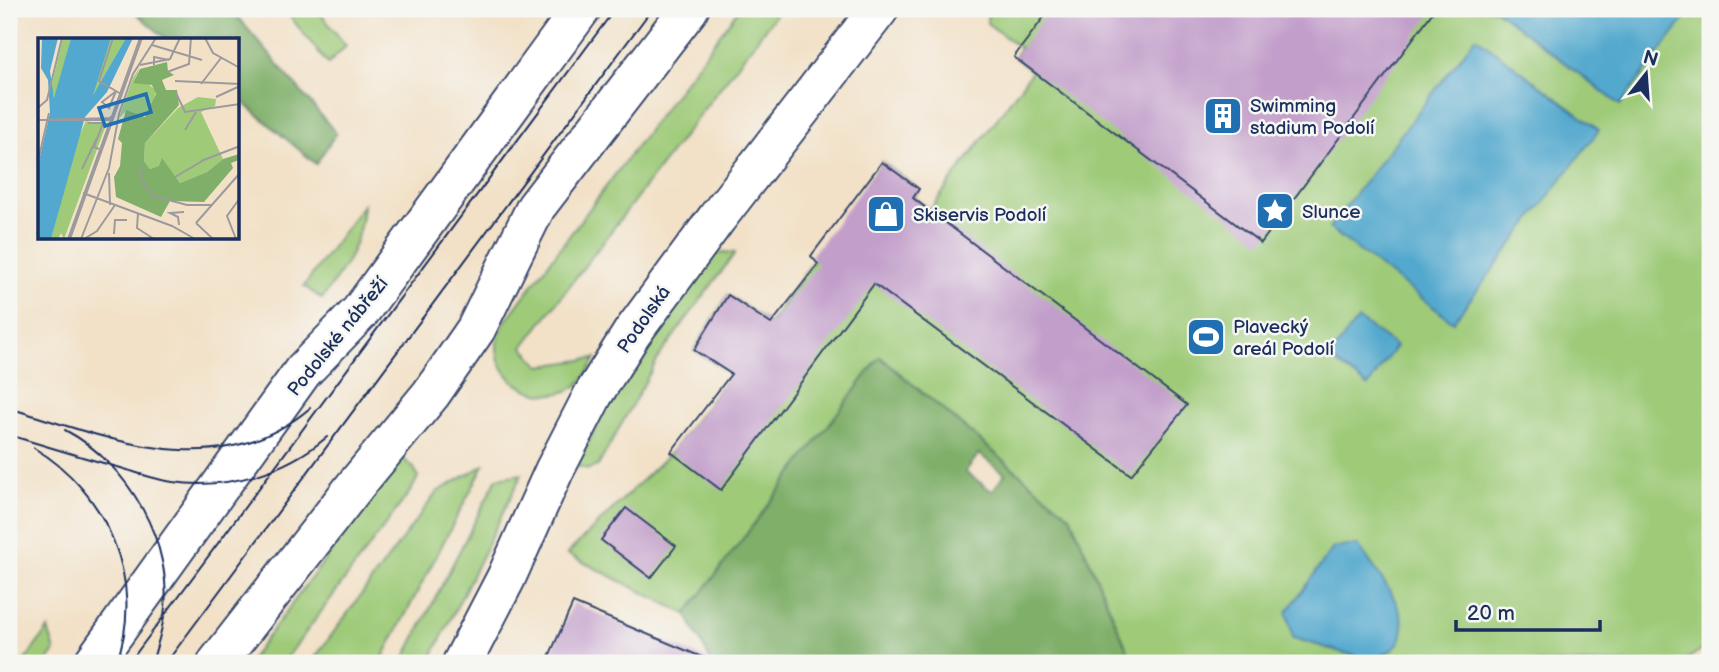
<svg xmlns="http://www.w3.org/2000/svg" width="1719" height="672" font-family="'Balsamiq Sans',sans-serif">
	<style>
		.green { fill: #9fcb79; stroke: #5d7d6c; stroke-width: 2 }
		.forest { fill: #7faf69; stroke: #4d6f64; stroke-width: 2; fill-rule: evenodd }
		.water { fill: #52a8ce; stroke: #366c96; stroke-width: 2 }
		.building { fill: #c29fca }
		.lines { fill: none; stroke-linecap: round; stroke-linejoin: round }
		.street-casing { stroke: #3b4a6e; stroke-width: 42 }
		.secondary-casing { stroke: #3b4a6e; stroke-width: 42 }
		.street { stroke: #fff; stroke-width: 38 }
		.secondary { stroke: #fff; stroke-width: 38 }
		.tram { stroke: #1b2f5e; stroke-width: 2 }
		.labels { text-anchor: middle; stroke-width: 5; stroke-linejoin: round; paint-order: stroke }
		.poi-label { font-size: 19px; fill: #1b2f5e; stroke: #f6f6f2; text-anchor: start }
		.street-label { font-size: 19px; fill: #1b2f5e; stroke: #f6f6f2 }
		.inset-river { fill: none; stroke: #52a8ce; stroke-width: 3.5 }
		.inset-road { fill: none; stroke: #9c9a9d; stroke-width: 2 }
		.view { fill: #1f6fb2; fill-opacity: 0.15; stroke: #1f6fb2; stroke-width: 3.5 }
		.inset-edge { fill: none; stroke: #1b2f5e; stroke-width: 3.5 }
	</style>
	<rect width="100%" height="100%" fill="#f6f6f2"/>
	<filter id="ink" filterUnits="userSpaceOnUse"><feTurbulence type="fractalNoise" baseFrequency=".0143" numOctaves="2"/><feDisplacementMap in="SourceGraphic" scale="14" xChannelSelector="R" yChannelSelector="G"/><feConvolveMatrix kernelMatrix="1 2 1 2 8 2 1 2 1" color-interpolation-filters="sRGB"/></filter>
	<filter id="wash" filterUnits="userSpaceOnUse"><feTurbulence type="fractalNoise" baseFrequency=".00686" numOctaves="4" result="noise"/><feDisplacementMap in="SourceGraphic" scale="28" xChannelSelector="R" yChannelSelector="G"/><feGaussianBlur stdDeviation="1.57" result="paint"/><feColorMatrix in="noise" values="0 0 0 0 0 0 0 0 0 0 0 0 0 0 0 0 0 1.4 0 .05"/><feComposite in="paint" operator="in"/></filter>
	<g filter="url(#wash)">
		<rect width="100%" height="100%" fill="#f2e1c7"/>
		<path class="green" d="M284,9h33l29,37 -18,18z
			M739,9h41l-257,338 17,19 56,-8c-4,7 -9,18 -15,24 -30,28 -86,5 -84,-38 0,-7 5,-14 7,-21z
			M988,9h722v635l-29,19h-548l-63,-147 -190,-159 -194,257 -119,-60 104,-102 60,-78 -37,-24 34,-55 42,28 112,-161 37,27 -5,9 16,12 102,-139 -18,-14 6,-9 -33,-25z
			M363,205c-3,42 -17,60 -41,94l-18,-13z
			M723,252l12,1 -75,102 -62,111 -10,3 -12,-3 43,-83 94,-128z
			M401,457l13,11 4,9 -6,12 -129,174h-35z
			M484,465l-104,198h-69l126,-171z
			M522,474l-93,189h-27l95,-185z
			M48,629l7,22 -9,12h-23z"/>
		<path class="forest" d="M131,9h100l105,124 -20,31 -78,-66v-58h-70z
			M880,357l190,159 63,147h-421l-26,-49zM979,454l26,20 -13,17 -27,-19z"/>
		<path class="water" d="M1495,9h197l-72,96z
			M1476,37l123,93 -146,192 -124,-94z
			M1358,319l38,27 -28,40 -39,-29z
			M1358,545c16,24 63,76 37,102 -6,6 -16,11 -24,11 -14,1 -61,-16 -78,-20l-6,-26 46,-64z"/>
		<g id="blocks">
			<path class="building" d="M1050,9h385l-174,234 -247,-186z
				M882,162l37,27 -6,9 274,207 -56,70 -257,-191 -153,206 -50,-38 60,-78 -37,-24 34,-55 43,29 47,-60 -7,-8z
				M626,508l50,38 -25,32 -50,-38z
				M573,603l143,60h-170z"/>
		</g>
	</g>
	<g filter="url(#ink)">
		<use href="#blocks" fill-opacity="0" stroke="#3b4a6e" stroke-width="2"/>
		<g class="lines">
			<g class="street-casing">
				<path id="street" d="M462,663l44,-85 48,-107 39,-76 39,-62 85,-115 162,-209"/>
			</g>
			<g class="secondary-casing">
				<path id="secondary" d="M93,663l210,-292 57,-59 221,-303
					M217,663l138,-177 76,-92 45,-65 60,-122 153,-198"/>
			</g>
			<use href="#street" class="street"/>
			<use href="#secondary" class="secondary"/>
			<path class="tram" d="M9,408c100,30 209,78 301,0
				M65,430c63,33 110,114 99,186 -2,16 -8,32 -12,47
				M9,435c37,11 75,23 112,33 17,5 35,12 52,14 55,8 112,-10 154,-45
				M34,448c72,42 113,135 82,215
				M129,663l486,-654
				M166,663l486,-654"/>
		</g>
	</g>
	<defs>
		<g id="building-square" transform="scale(2.0125)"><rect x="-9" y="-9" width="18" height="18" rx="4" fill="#1f6fb2" stroke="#f6f6f2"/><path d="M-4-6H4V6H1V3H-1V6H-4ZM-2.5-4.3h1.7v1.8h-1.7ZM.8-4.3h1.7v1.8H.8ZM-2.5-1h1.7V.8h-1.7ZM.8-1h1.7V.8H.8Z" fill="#fff"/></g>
		<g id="sight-square" transform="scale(2.0125)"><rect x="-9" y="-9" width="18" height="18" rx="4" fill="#1f6fb2" stroke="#f6f6f2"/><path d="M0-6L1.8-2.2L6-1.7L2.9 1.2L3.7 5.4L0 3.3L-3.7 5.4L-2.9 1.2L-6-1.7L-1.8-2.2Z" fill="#fff"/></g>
		<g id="shop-square" transform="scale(2.0125)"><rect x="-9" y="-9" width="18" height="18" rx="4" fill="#1f6fb2" stroke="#f6f6f2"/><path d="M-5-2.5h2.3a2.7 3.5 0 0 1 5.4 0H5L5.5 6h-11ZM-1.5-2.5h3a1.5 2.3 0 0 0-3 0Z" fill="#fff"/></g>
		<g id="stadium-square" transform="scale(2.0125)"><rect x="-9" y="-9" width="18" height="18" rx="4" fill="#1f6fb2" stroke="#f6f6f2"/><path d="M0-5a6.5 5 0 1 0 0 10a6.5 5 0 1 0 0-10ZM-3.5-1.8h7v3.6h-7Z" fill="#fff"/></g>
	</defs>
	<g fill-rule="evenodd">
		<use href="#building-square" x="1223" y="116"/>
		<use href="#sight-square" x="1275" y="211"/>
		<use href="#shop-square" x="886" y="214"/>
		<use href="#stadium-square" x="1206" y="337"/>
	</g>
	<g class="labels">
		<g class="poi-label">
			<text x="1250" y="112">Swimming<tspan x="1250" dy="22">stadium Podolí</tspan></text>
			<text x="1302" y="218">Slunce</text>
			<text x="913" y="221">Skiservis Podolí</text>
			<text x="1233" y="333">Plavecký<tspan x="1233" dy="22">areál Podolí</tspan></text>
		</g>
		<g class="street-label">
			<text transform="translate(643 319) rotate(-55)" y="7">Podolská</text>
			<text transform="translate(337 336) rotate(-51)" y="7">Podolské nábřeží</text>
		</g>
	</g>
	<g transform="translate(38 38)">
		<rect width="201" height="201" fill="#f2e1c7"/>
		<path d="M25,0h8l-16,60 -4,-10zM73,0h15l-33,57 3,-16zM102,29l-7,16 12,-1 11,8 -4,20 -12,8 -14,-7 -7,7 14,-40zM160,59l18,2 -1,7 -14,6 22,47 -16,13 -27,11 -18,-24 -2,7 -10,3 -6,-8 1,-18 33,-35zM48,83l20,4 -42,114 -3,-6 -3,6h-7l25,-96z" fill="#9fcb79"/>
		<path d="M129,24l1,9 6,4 -12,5 4,10h11l2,15 -34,38 -1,18 6,8 9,-3 3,-8 18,25 27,-11 16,-13 16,-5v6l-8,3 2,5 -29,34 -34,-1 -9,16 -45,-20 -2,-20 6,-11 2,-23 -4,-4 8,-29 19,7 11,-23 -4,-9 -19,-2 7,-14z" fill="#7faf69"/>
		<path d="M4,0h16l-8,33 4,27 17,-60h40l-18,57 33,-57h7l-26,54 -22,25 -34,122h-13v-74l12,-52 -2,-33 -7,-12z" fill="#52a8ce"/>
		<path class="inset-river" d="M0,196l56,-196"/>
		<path class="inset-road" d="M75,0l-14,43 22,13M167,0l8,15 27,15M114,7l50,15M102,27l30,-6 10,-21M116,27v-8l15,3M129,34l22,-8 2,-26M0,39v53M137,43l65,3M163,46l20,-26M77,54l-13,10 7,6 7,-17M138,55l9,19 55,-8M178,59l24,-11M1,69l8,-7 15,-62M0,82l75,-2M0,82h70l5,-5M50,85h15l-9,24 5,2M147,92l11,-18M1,119l10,-44M163,123l39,-15M103,130l-1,9 13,19 34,9h25M44,131l15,-31M71,135l1,32M137,139l29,-17M45,155l89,33 23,13M100,175l-1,15 17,11M158,185l44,-50M158,185l17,16M141,187l-1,-8 -8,-4 14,-1M76,196l1,-14h12M30,201l72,-201M32,201l72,-201M43,201l28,-71 10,-54 14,-40 23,-36M46,201l13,-8 18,-26M198,201l-9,-23 13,-18"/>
		<path class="view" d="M108,56l5,18 -46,14 -6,-18z"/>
		<rect width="201" height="201" class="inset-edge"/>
	</g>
	<rect width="1719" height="672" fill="none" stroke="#f6f6f2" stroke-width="35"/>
	<g transform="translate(1646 74) rotate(17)" stroke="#f6f6f2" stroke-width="5" paint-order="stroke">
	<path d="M0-5L12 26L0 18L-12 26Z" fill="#1b2f5e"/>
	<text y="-10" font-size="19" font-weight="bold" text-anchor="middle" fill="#1b2f5e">N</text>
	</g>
	<path d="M1456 620v10h144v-10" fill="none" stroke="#1b2f5e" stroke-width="3.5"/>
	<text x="1467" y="620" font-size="21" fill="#1b2f5e" stroke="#f6f6f2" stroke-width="5" paint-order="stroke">20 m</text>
</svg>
